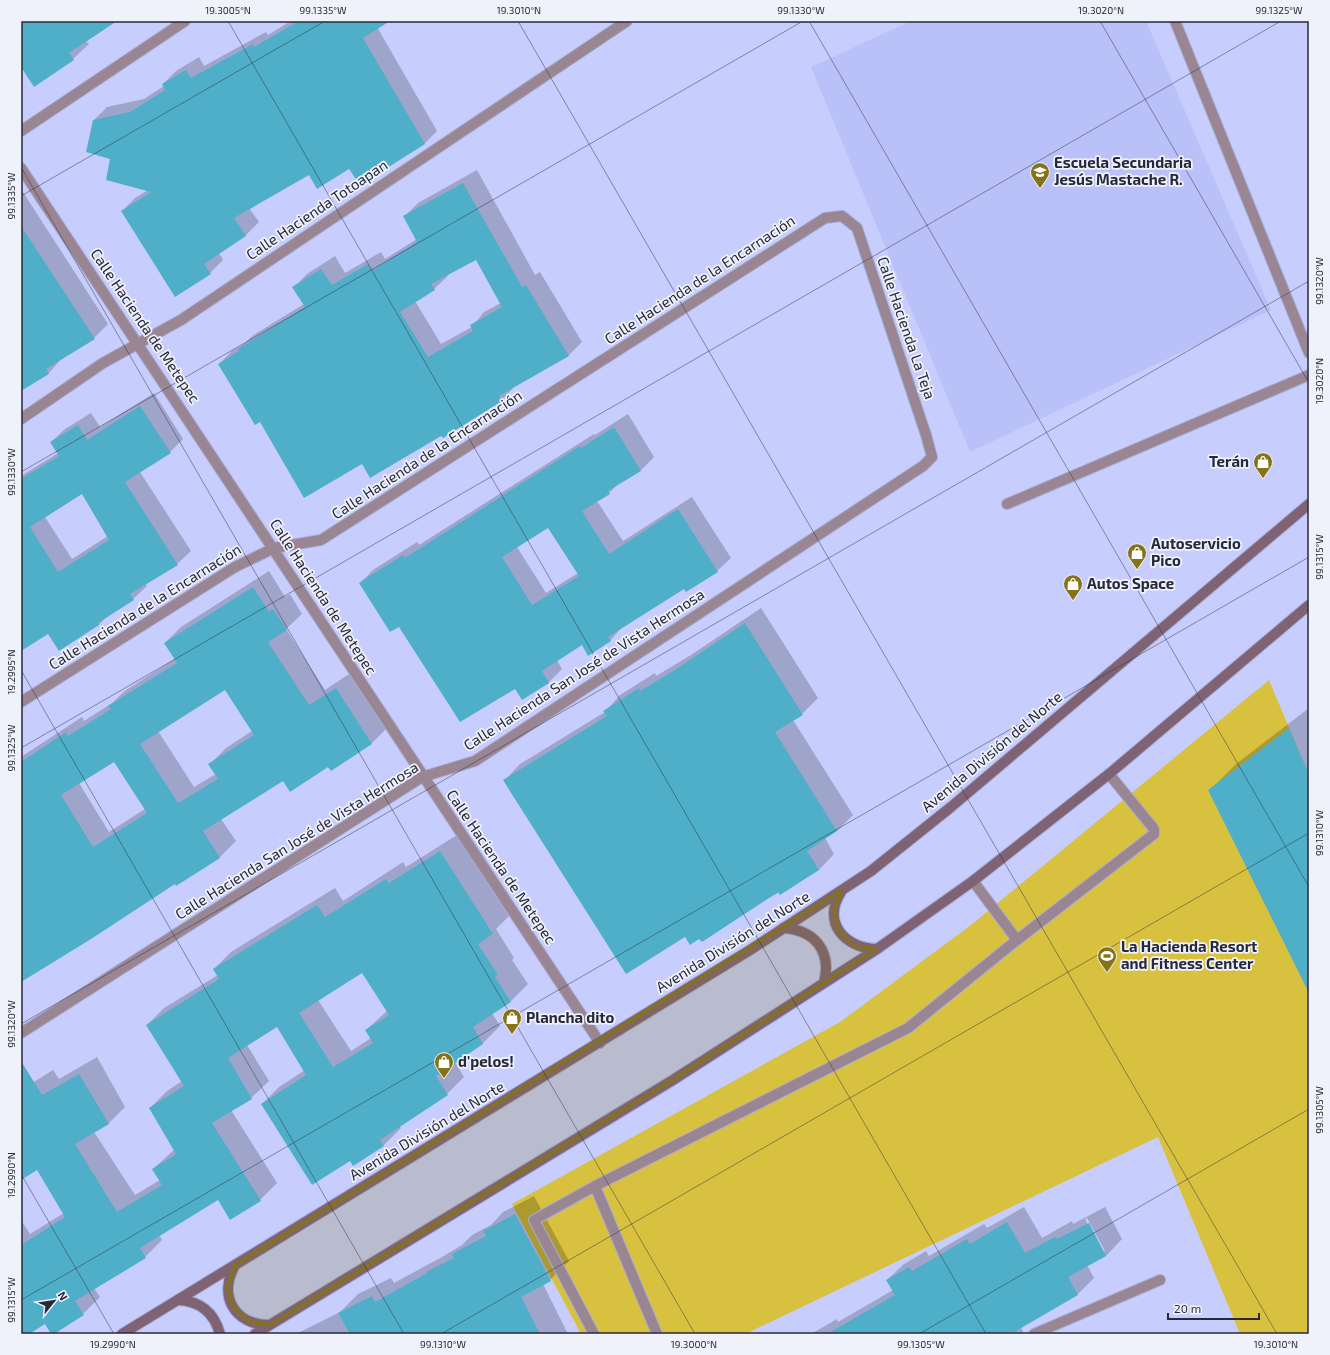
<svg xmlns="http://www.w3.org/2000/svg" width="1330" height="1355" font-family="'Exo 2',sans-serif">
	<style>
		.built { fill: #bac1f8 }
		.green { fill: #d8c13e }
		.shadow { fill: #0003; fill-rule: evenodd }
		.building { fill: #4fafc9; fill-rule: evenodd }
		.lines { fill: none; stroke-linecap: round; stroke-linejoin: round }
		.lane-casing { stroke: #a7acd6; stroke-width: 12 }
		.street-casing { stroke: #a7acd6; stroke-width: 12 }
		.secondary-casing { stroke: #a7acd6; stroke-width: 12 }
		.lane { stroke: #9a8693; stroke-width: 10 }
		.street { stroke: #9a8693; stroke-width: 10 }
		.secondary { stroke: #7f6375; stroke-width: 10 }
		.marked { fill: #847417; fill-opacity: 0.2; stroke: #847417; stroke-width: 3; stroke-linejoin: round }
		.ticks { fill: none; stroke: #27293b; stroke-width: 1; stroke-opacity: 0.45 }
		.labels { text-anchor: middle; stroke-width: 3.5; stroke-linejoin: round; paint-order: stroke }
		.poi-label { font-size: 15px; font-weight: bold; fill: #27293b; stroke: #eff1fb; text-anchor: start }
		.street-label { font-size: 15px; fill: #27293b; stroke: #eff1fb }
		.neatline { fill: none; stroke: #27293b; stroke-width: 1.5 }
		.ticks-label { font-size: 10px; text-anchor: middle; fill: #27293b }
	</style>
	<rect width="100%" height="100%" fill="#c7cdfd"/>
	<path class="built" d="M911,21h235l125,289 -301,142 -159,-385z"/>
	<path class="green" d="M1269,680l40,95v559h-69l-82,-197 -413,197h-164l-69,-130 328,-182 131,-97z"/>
	<path class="shadow" d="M21,21h91l-26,20 3,3 -16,15 -52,6z
		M291,21h97l-11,6 60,104 -13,13 -74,23 -41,6 -60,35 10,14 -13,13 -27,18 4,7 -13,13 -88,-62 13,-13 13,-8 -37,-31 -17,-39 13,-13 37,-8 20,-13 -1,-2 13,-13 23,-14 5,9 62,-34 2,3z
		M477,170l58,105 5,-3 42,70 -13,13 -54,31 -13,14 -59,37 -1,-3 -80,29 -102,-43 -41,-56 13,-13 13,-8 7,-7 52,-32 -10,-17 13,-13 28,-18 10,17 36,-21 4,7 32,-20 -12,-23 13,-13zM476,259l25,44 -17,9 -12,15 -31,17 -26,-43 19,-12 14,-13 -1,-1z
		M21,189l87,135 -14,14 -32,20 -13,15 -28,17z
		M154,393l29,46 -13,13 -30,20 51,79 -14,13 -32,20 2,2 -14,13 -24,15 -10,11 -50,8 -28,17v-174l37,-23 -7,-11 14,-13 26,-16 9,14zM82,493l26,43 -36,23 -27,-42z
		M628,414l26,43 -13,13 -22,13 -10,10 -12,8 26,40 69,-44 39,61 -14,13 -32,16 -62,39 -13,15 -28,3 -25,16 5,9 -13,13 -26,17 -8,-12 -116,-62 -39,-42 13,-13 44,-28 2,3 175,-111 1,1zM548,526l30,47 -32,20 -29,-46z
		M269,571l16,26 5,-3 12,20 -16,15 39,61 27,-18 35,56 -16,16 -43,22 -45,14 -62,39 15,22 -16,16 -43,27 -2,-2 -154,92v-217l61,-40 2,4 28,-18 14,-13 49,-31 -10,-16 16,-16zM225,689l27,42 -26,17 -16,16 6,10 -22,13 -36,-56zM115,761l30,48 -36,23 -30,-49z
		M761,608l57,90 -16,16 -9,6 60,95 -16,16 -12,7 9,16 -15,16 -119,67 -15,-1 -180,-156 15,-16 85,-52 15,-17 35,-22 1,3 35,-21z
		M1309,708v283l-99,-201 26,-26z
		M457,835l52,81 -13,13 18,29 -2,2 16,24 -17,17 -19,12 8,13 -17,17 -28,19 9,15 -17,17 -48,32 2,2 -17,17 -31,19 -2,-4 -89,-56 17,-17 26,-17 -28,-44 -30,19 22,36 -18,17 -20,12 46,73 -17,17 -42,-1 -59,36 3,5 -17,17 -51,31 6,9 -17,17 -38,9 -19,11h-5v-114l9,14 34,-21 -27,-44 -16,10v-89l32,-20 6,9 38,-22 28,50 -17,17 -14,8 41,63 25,-15 -7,-11 22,-20 -25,-41 17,-17 15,-10 -35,-56 17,-17 54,-33 -4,-6 17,-17 104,-64 8,13 60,-39 3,5zM363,971l25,39 -22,20 5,8 -20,13 -33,-51z
		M534,1196l35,65 -19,19 -7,4 25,50h-272l44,-22 18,-18 33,-16 3,5 48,-26 20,-12 10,-10 19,-10 12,-13z
		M1024,1207l18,31 30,-17 1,3 32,-17 17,32 -16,17 -19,9 7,13 -16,16 -57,33 3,7h-213l26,-15 1,3 55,-32 -6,-10 17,-16 22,-13 3,5 55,-32 3,4zM1087,1218l18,33h-3l-17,-32z"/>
	<path class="building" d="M21,21h96l-48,32 5,7 -40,27 -13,-20z
		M299,21h91l-27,17 62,106 -65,41 -11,-16 -32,20 -8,-14 -75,43 12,18 -42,28 7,10 -36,23 -54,-86 30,-19 -45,-12 4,-21 -24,-7 7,-32 37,-8 35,-22 -3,-6 24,-14 5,8 62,-34 1,3z
		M463,183l59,104 4,-2 43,71 -70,40 3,5 -59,37 -2,-2 -71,42 -8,-14 -58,34 -44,-76 -5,3 -37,-61 21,-13 -1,-2 67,-42 -13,-20 29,-18 11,16 36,-21 4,7 45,-29 -14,-26zM476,260l26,47 -32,18 3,6 -45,26 -28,-45 35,-22 -4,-6z
		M21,226l74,113 -49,30 3,5 -28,17z
		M140,406l31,47 -46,29 53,83 -48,29 4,6 -36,23 1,2 -40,26 -11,-17 -27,17v-172l38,-23 -9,-14 28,-17 9,15zM82,494l27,46 -51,32 -28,-45z
		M614,427l27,44 -33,20 2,3 -28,17 27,43 69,-45 40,63 -32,20 -2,-3 -76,48 3,4 -23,15 -6,-11 -40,26 7,12 -27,17 -7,-11 -55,33 -61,-95 -9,5 -31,-49 44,-28 2,3 175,-112 1,2zM548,528l31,48 -47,29 -30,-48z
		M253,587l16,25 4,-3 14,21 -19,12 41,63 27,-17 36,56 -41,27 -3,-4 -38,25 -7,-11 -80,50 17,27 -44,28 -1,-2 -84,55 -70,43v-220l45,-30 2,4 43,-27 -3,-3 69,-43 -13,-20zM225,690l29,45 -46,29 10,15 -40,24 -38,-59zM114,762l33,51 -54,34 -32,-52z
		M745,623l58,92 -28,17 62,99 -30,20 12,19 -39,25 -2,-3 -76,50 -3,-3 -9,6 -5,-8 -59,37 -123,-194 104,-64 -4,-5 36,-23 1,3 35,-21z
		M1289,728l20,47v218l-101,-203z
		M440,851l53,83 -15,10 20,31 -3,2 16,25 -38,25 10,17 -47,32 12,19 -68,45 4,6 -31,20 -3,-5 -38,24 -51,-81 45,-29 -29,-48 -49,31 24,41 -40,24 49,78 -31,19 -12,-20 -78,48 6,10 -71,43 9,14 -30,19h-3l-6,-10 -16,10h-8v-89l44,-28 -28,-47 -16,10v-119l21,34 37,-21 30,50 -34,20 42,68 45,-27 -10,-16 24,-15 -27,-46 35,-22 -38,-61 73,-46 -6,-10 104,-64 8,12 61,-38 3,4zM362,973l27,42 -24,15 8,13 -40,24 -34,-54z
		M515,1214l36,67 -30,16 19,37h-190l-12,-21 34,-17 3,6 52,-29 -1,-1 28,-14 -2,-4 34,-18 -3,-5z
		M1007,1222l18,31 30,-16 2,2 32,-16 17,33 -38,21 10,18 -67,39h-184l68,-39 -9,-15 23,-13 3,4 55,-32 3,5z"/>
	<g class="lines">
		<g class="lane-casing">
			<path id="lane" d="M973,881l44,59
				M595,1186l62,148
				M594,1334l-60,-114 61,-34 313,-158 109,-88 137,-106v-5l-45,-55"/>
		</g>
		<g class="street-casing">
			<path id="street" d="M1175,21l134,332
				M21,131l164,-110
				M21,168l579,875
				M21,419l82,-56 78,-43 446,-299
				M1007,504l302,-129
				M21,702l214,-135 39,-19 47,-8 504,-322 17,-2 15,12 69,207 6,22 -9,9 -448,295 -53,16 -401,256
				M1034,1334l126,-54"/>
		</g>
		<g class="secondary-casing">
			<path id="secondary" d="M841,892c-19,30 3,56 36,57
				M783,928c32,2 49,23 41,55
				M235,1265c-17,31 -1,60 35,60
				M178,1300c22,1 36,12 42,34
				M122,1334l628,-384 121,-79 80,-64 358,-303
				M255,1334l418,-254 204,-131 96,-68 136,-107 200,-169"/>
		</g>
		<use href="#lane" class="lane"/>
		<use href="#street" class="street"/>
		<use href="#secondary" class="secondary"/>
	</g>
	<path class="marked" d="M842,890l-8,20 5,21 16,15 22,3 -204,131 -402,245 -22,-3 -16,-15 -6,-21 8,-21z"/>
	<path class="ticks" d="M228,21l758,1313M518,21l759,1313M809,21l500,866M1100,21l209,362M21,167l674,1167M21,196l304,-175M21,472l782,-451M21,670l383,664M21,748l1260,-727M21,1024l1288,-743M21,1174l93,160M21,1300l1288,-743M441,1334l868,-501M919,1334l390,-225"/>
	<defs>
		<g id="school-pin" transform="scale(1)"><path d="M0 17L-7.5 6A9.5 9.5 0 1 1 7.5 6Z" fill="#847417" stroke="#eff1fb"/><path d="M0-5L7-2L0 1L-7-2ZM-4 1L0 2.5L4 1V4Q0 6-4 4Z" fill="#fff"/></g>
		<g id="shop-pin" transform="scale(1)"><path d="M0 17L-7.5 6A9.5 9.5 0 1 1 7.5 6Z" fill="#847417" stroke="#eff1fb"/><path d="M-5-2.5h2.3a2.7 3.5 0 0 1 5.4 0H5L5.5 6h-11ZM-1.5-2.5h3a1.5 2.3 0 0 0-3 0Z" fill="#fff"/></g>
		<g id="stadium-pin" transform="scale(1)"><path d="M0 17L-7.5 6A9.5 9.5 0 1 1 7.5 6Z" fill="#847417" stroke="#eff1fb"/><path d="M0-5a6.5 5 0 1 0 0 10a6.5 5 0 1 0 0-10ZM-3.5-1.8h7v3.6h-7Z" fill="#fff"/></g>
	</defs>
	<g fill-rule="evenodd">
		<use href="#school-pin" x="1040" y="172"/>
		<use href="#shop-pin" x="1263" y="462"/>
		<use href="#shop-pin" x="1137" y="553"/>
		<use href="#shop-pin" x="1073" y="584"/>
		<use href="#stadium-pin" x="1107" y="956"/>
		<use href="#shop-pin" x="512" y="1018"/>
		<use href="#shop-pin" x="444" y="1062"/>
	</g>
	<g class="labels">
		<g class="poi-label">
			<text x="1054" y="168">Escuela Secundaria<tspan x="1054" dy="17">Jesús Mastache R.</tspan></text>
			<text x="1249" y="467" text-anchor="end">Terán</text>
			<text x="1151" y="549">Autoservicio<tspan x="1151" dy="17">Pico</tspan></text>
			<text x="1087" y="589">Autos Space</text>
			<text x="1121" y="952">La Hacienda Resort<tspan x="1121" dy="17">and Fitness Center</tspan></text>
			<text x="526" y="1023">Plancha dito</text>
			<text x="458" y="1067">d'pelos!</text>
		</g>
		<g class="street-label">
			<text transform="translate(317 210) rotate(-34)" y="5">Calle Hacienda Totoapan</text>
			<text transform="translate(700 280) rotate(-33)" y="5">Calle Hacienda de la Encarnación</text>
			<text transform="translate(145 326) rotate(56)" y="5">Calle Hacienda de Metepec</text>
			<text transform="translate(906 328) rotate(71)" y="5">Calle Hacienda La Teja</text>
			<text transform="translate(427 455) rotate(-33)" y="5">Calle Hacienda de la Encarnación</text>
			<text transform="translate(323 597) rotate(57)" y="5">Calle Hacienda de Metepec</text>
			<text transform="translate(145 607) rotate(-32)" y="5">Calle Hacienda de la Encarnación</text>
			<text transform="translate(584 670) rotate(-33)" y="5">Calle Hacienda San José de Vista Hermosa</text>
			<text transform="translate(992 752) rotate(-40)" y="5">Avenida División del Norte</text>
			<text transform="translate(297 841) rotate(-32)" y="5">Calle Hacienda San José de Vista Hermosa</text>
			<text transform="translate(501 867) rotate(56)" y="5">Calle Hacienda de Metepec</text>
			<text transform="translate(733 942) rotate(-32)" y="5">Avenida División del Norte</text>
			<text transform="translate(427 1131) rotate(-31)" y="5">Avenida División del Norte</text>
		</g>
	</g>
	<rect width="1330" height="1355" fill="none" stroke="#eff1fb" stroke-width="44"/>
	<g transform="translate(54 1301) rotate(60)" stroke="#eff1fb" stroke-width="3" paint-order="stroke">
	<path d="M0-3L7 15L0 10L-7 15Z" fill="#27293b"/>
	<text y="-6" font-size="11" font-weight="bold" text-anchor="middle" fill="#27293b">N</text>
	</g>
	<path d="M1168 1313v6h91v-6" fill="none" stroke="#27293b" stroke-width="2"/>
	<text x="1174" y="1313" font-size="12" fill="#27293b" stroke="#eff1fb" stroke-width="3" paint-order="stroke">20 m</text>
	<rect x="22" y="22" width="1286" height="1311" class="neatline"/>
	<g class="ticks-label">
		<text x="228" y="14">19.3005°N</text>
		<text x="323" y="14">99.1335°W</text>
		<text x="519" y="14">19.3010°N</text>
		<text x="801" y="14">99.1330°W</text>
		<text x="1101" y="14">19.3020°N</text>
		<text x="1279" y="14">99.1325°W</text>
		<text transform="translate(11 196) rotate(-90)" y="4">99.1335°W</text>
		<text transform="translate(1319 281) rotate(-90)" y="4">99.1320°W</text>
		<text transform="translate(1319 381) rotate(-90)" y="4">19.3020°N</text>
		<text transform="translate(11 472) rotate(-90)" y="4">99.1330°W</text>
		<text transform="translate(1319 557) rotate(-90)" y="4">99.1315°W</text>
		<text transform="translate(11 672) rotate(-90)" y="4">19.2995°N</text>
		<text transform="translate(11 748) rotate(-90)" y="4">99.1325°W</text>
		<text transform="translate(1319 833) rotate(-90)" y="4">99.1310°W</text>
		<text transform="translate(11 1024) rotate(-90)" y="4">99.1320°W</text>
		<text transform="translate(1319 1110) rotate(-90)" y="4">99.1305°W</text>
		<text transform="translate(11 1175) rotate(-90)" y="4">19.2990°N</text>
		<text transform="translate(11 1300) rotate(-90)" y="4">99.1315°W</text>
		<text x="113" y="1348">19.2990°N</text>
		<text x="443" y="1348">99.1310°W</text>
		<text x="694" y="1348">19.3000°N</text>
		<text x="921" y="1348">99.1305°W</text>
		<text x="1276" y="1348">19.3010°N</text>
	</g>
</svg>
